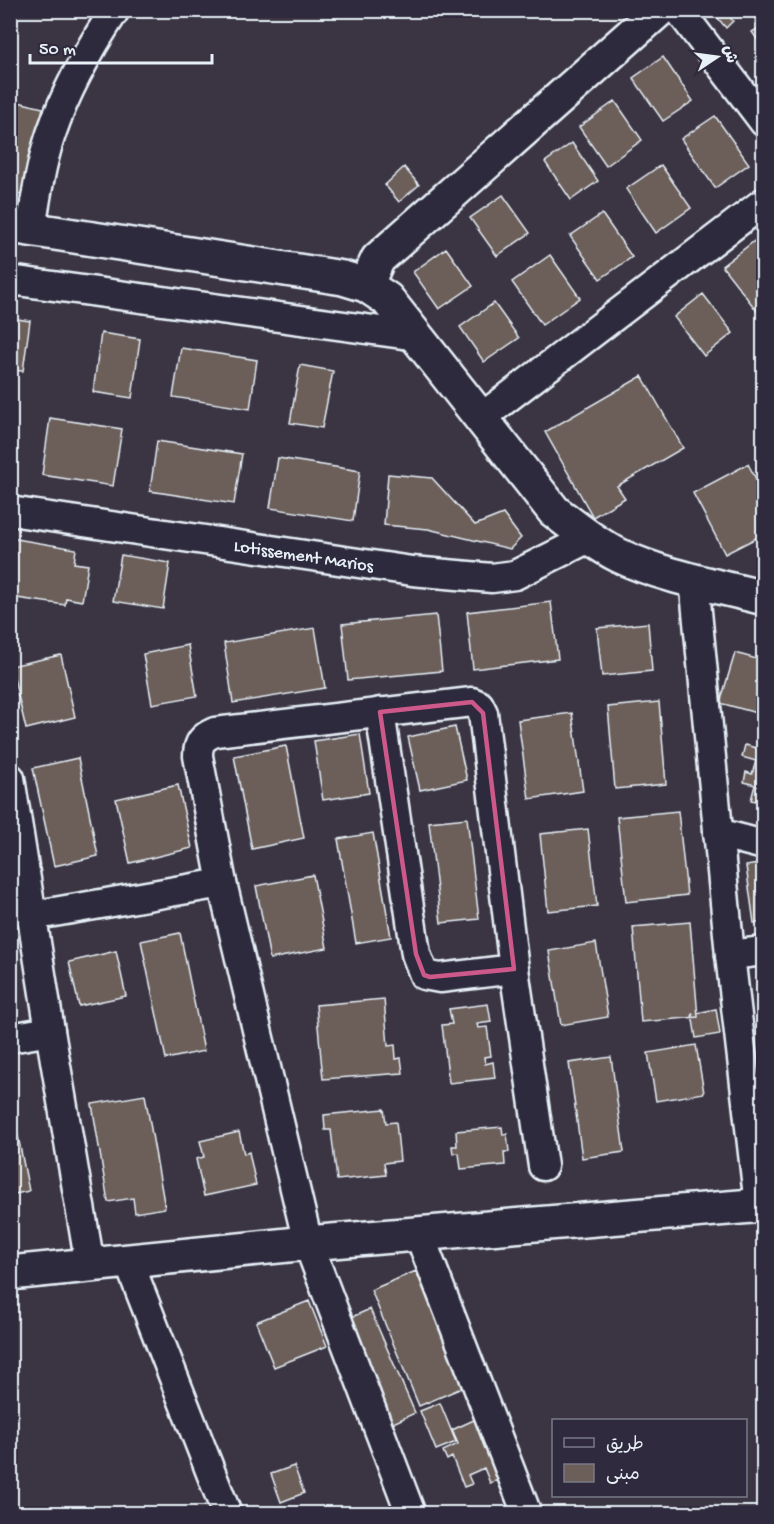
<svg xmlns="http://www.w3.org/2000/svg" width="774" height="1524" font-family="'Gochi Hand','Playpen Sans Arabic',sans-serif">
	<style>
		.building { fill: #6c5f5a; stroke: #e8f1f8; stroke-width: 1.5 }
		.lines { fill: none; stroke-linecap: round; stroke-linejoin: round }
		.minor-casing { stroke: #e8f1f8; stroke-width: 33 }
		.tertiary-casing { stroke: #e8f1f8; stroke-width: 38 }
		.primary-casing { stroke: #e8f1f8; stroke-width: 38 }
		.minor { stroke: #2f2a3d; stroke-width: 28 }
		.tertiary { stroke: #2f2a3d; stroke-width: 33 }
		.primary { stroke: #2f2a3d; stroke-width: 33 }
		.marked { fill: none; stroke: #cd598a; stroke-width: 4.5; stroke-linejoin: round }
		.labels { text-anchor: middle; stroke-width: 5; stroke-linejoin: round; paint-order: stroke }
		.street-label { font-size: 18px; fill: #e8f1f8; stroke: #2f2a3d }
	</style>
	<rect width="100%" height="100%" fill="#3b3543"/>
	<filter id="ink" filterUnits="userSpaceOnUse"><feTurbulence type="fractalNoise" baseFrequency=".0167" numOctaves="2"/><feDisplacementMap in="SourceGraphic" scale="12" xChannelSelector="R" yChannelSelector="G"/><feConvolveMatrix kernelMatrix="1 2 1 2 8 2 1 2 1" color-interpolation-filters="sRGB"/></filter>
	<g filter="url(#ink)">
		<path class="building" d="M711,10h13l9,11 -7,7z
			M764,25v24l-12,-17z
			M663,57l30,44 -30,20 -30,-43z
			M10,100l33,8 -21,87 -12,-3z
			M615,101l27,39 -36,26 -27,-39z
			M715,116l34,48 -34,24 -34,-49z
			M572,143l26,38 -27,19 -26,-38z
			M661,165l30,43 -35,25 -30,-44z
			M404,167l15,18 -20,17 -14,-17z
			M503,195l27,38 -33,23 -27,-38z
			M602,214l30,43 -32,22 -30,-43z
			M762,235l2,2v83l-42,-54z
			M446,248l27,38 -34,23 -26,-37z
			M550,255l30,43 -38,27 -30,-43z
			M703,294l30,39 -29,23 -30,-39z
			M494,303l25,35 -35,24 -24,-35z
			M10,318l20,3 -7,50 -13,-1z
			M101,333l39,6 -8,59 -39,-6z
			M181,348l76,12 -7,49 -77,-12z
			M300,365l33,6 -11,57 -32,-5z
			M642,376l41,72 -66,38 8,12 -32,19 -48,-85z
			M50,418l72,11 -9,57 -71,-11z
			M157,441l85,13 -8,50 -84,-13z
			M278,458l82,13 -7,50 -83,-13z
			M748,464l16,30v40l-39,20 -32,-61z
			M388,474l44,4 43,47 28,-11 18,24 -11,11 -82,-20 -44,-4z
			M10,538l66,11 -2,14 14,2 -6,36 -16,-3 -1,7 -55,-8z
			M121,555l49,8 -7,46 -50,-8z
			M551,602l7,57 -85,10 -6,-57z
			M436,615l6,56 -94,9 -6,-56z
			M648,623l4,48 -50,5 -5,-48z
			M315,628l10,60 -92,15 -9,-60z
			M188,645l9,51 -45,8 -9,-50z
			M735,653l29,8v54l-44,-12z
			M61,655l14,62 -49,12 -15,-63z
			M659,702l7,82 -51,5 -7,-82z
			M572,713l11,78 -54,8 -11,-79z
			M455,727l12,53 -47,10 -12,-53z
			M360,734l9,59 -46,7 -9,-59z
			M745,745l19,5v53l-13,-3 4,-15 -11,-3 2,-10 6,2 4,-13 -14,-4z
			M286,746l18,92 -52,11 -18,-93z
			M78,758l20,98 -44,10 -21,-98z
			M178,785l14,63 -62,15 -14,-64z
			M678,811l9,84 -61,7 -9,-85z
			M467,818l12,101 -38,4 -12,-101z
			M588,829l9,77 -49,5 -8,-77z
			M373,833l18,104 -35,6 -18,-104z
			M764,863v59l-10,1 -8,-57z
			M313,875l14,73 -57,11 -14,-73z
			M690,922l8,95 -57,5 -8,-95z
			M180,933l24,118 -38,8 -25,-118z
			M596,943l12,74 -47,8 -12,-74z
			M116,951l10,45 -47,10 -10,-44z
			M384,999l4,47 7,-1 1,14 5,-1 2,15 -80,6 -7,-74z
			M488,1004l3,18 -14,2 1,4 9,-1 4,29 -7,1 1,7 8,-2 2,16 -46,5 -7,-58 10,-1 -3,-15z
			M716,1009l4,25 -24,4 -4,-24z
			M696,1045l8,48 -48,8 -8,-48z
			M611,1057l13,95 -42,6 -13,-95z
			M145,1095l20,113 -30,5 -2,-15 -25,4 -16,-98z
			M10,1096l19,95 -19,4z
			M384,1109l2,14 10,-1 4,39 -16,2 2,12 -49,5 -6,-50h-6l-1,-15z
			M502,1127l1,8 4,-1 2,18h-5l1,13 -44,4 -2,-16 -6,1 -1,-8h5l-1,-15z
			M239,1132l5,22 5,-2 7,33 -52,11 -8,-37 8,-2 -4,-16z
			M416,1271l48,116 -45,19 -48,-116z
			M309,1301l18,45 -53,21 -18,-45z
			M370,1309l45,104 -26,12 -44,-105z
			M440,1403l16,39 -20,8 -16,-39z
			M476,1419l25,60 -11,4 -6,-15 -16,7 4,9 -8,3 -12,-30 -5,3 -4,-9 15,-7 -6,-14z
			M294,1466l10,27 -23,9 -10,-28z"/>
		<g class="lines">
			<g class="minor-casing">
				<g id="minor">
					<path d="M679,10l85,112"/>
					<path d="M31,229c5,-32 10,-65 20,-95 15,-44 38,-85 64,-124"/>
					<path d="M10,280l407,56"/>
					<path d="M481,418l283,-216"/>
					<path id="s1" d="M10,511l402,60 80,7 23,-3 74,-37"/>
					<path d="M694,580l36,375 29,250"/>
					<path d="M380,712l36,242 8,21 16,3 74,-9"/>
					<path d="M10,778l40,253 40,234"/>
					<path d="M718,833l46,12"/>
					<path d="M31,916l191,-33"/>
					<path d="M730,955l34,-4"/>
					<path d="M10,1038l40,-7"/>
					<path d="M419,1234l108,280"/>
					<path d="M128,1260l99,254"/>
					<path d="M411,1514l-103,-271 -86,-360 -24,-127c0,-14 5,-19 17,-24l257,-30 7,3 4,8 31,256 29,197"/>
				</g>
			</g>
			<g class="tertiary-casing">
				<path id="tertiary" d="M366,285l12,-26 281,-249
					M10,1273l298,-30 456,-38"/>
			</g>
			<g class="primary-casing">
				<path id="primary" d="M10,226l333,52 23,7 21,14 167,212c21,16 42,33 66,45 42,20 98,30 144,42"/>
			</g>
			<use href="#minor" class="minor"/>
			<use href="#tertiary" class="tertiary"/>
			<use href="#primary" class="primary"/>
		</g>
	</g>
	<path class="marked" d="M472,702l11,11 31,256 -84,8 -6,-2 -8,-21 -36,-242z"/>
	<g class="labels">
		<g class="street-label">
			<text dy="6" stroke="none"><textPath href="#s1" startOffset="297">Lotissement Marios</textPath></text>
		</g>
	</g>
	<rect width="774" height="1524" fill="none" stroke="#2f2a3d" stroke-width="36"/>
	<rect x="18" y="18" width="738" height="1488" fill="none" stroke="#e8f1f8" stroke-width="2" filter="url(#ink)"/>
	<rect x="552" y="1419" width="195" height="78" fill="#2f2a3d" stroke="#797a88" stroke-width="1.5"/>
	<rect x="564" y="1438" width="30" height="9" fill="#2f2a3d" stroke="#797a88" stroke-width="1.5"/>
	<text x="606" y="1449" font-size="18" fill="#e8f1f8">طريق</text>
	<rect x="564" y="1464" width="30" height="18" fill="#6c5f5a" stroke="#797a88" stroke-width="1.5"/>
	<text x="606" y="1479" font-size="18" fill="#e8f1f8">مبنى</text>
	<g transform="translate(717 57) rotate(77)" stroke="#2f2a3d" stroke-width="4.5" paint-order="stroke">
	<path d="M0-4.5L10 22L0 15L-10 22Z" fill="#e8f1f8"/>
	<text y="-9" font-size="16" font-weight="bold" text-anchor="middle" fill="#e8f1f8">ش</text>
	</g>
	<path d="M30 54v9h182v-9" fill="none" stroke="#e8f1f8" stroke-width="3"/>
	<text x="39" y="54" font-size="18" fill="#e8f1f8" stroke="#2f2a3d" stroke-width="4.5" paint-order="stroke">50 m</text>
</svg>
